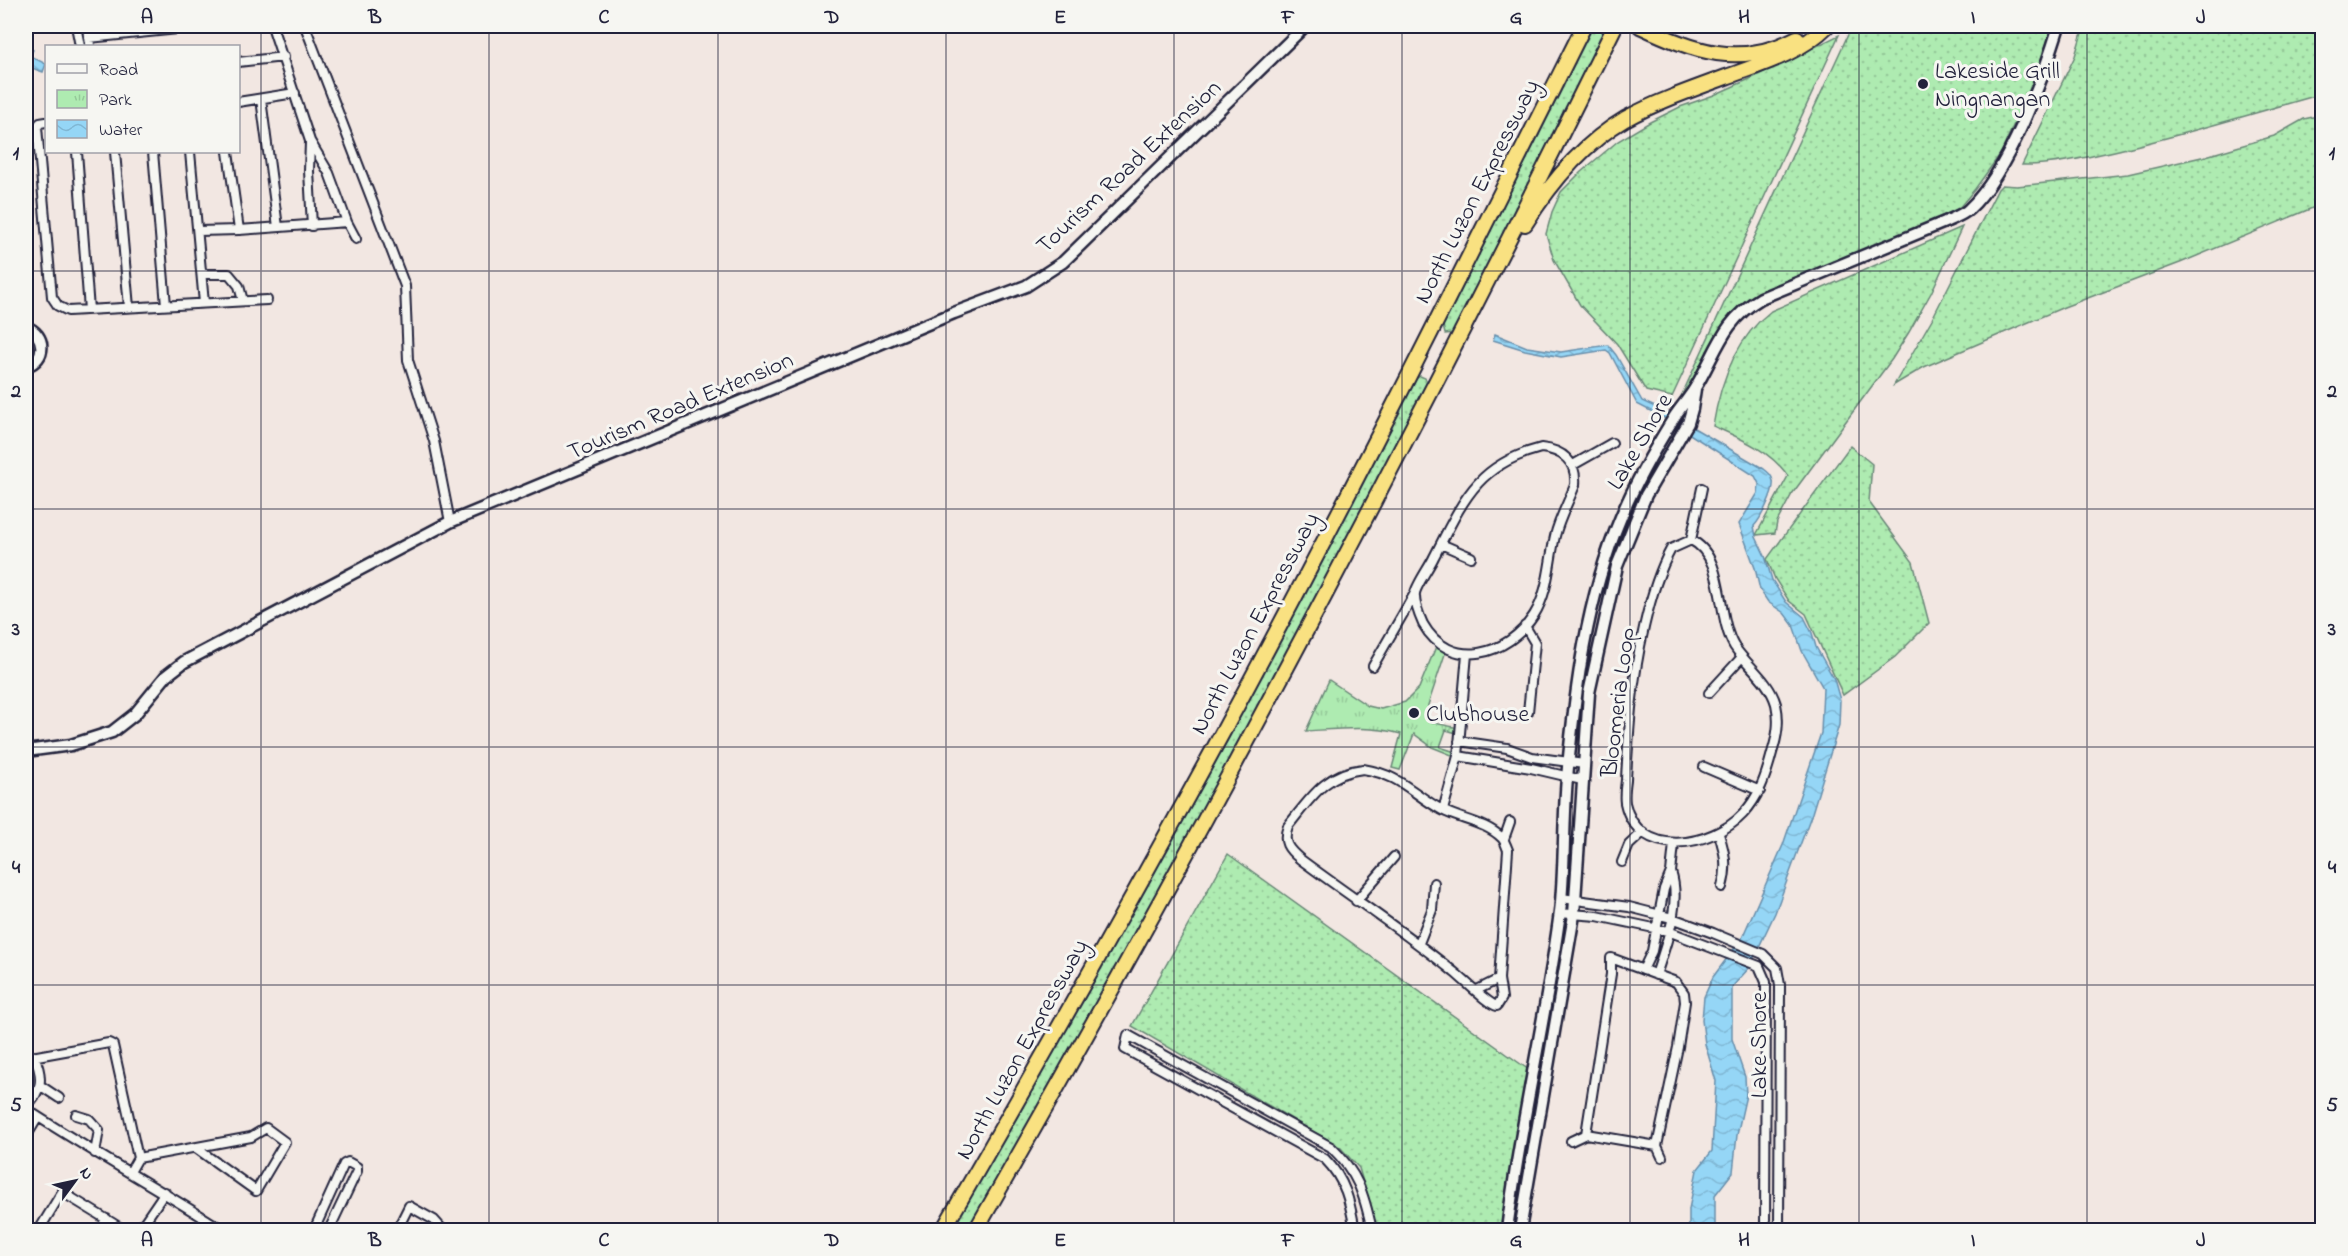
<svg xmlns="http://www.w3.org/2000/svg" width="2348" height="1256" font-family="'Indie Flower',sans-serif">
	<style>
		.grass { fill: url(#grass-dots); stroke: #688676; stroke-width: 1.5 }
		.park { fill: url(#park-tufts); stroke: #688676; stroke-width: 1.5 }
		.water { fill: url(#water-waves); stroke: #678eab; stroke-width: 1.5 }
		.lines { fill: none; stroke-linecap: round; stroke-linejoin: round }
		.street-casing { stroke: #22223b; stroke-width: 12 }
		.secondary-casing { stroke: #22223b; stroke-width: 15 }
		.highway-casing { stroke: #22223b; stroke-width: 18 }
		.street { stroke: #f6f6f2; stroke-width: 8 }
		.secondary { stroke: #f6f6f2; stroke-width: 10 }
		.highway { stroke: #f9e181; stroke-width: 14 }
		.grid { fill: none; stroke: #22223b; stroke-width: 1.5; stroke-opacity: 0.55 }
		.poi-dot { fill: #22223b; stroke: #f6f6f2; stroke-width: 2 }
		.labels { text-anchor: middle; stroke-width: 6; stroke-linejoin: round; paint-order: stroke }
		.poi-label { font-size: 24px; fill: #22223b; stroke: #f6f6f2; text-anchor: start }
		.street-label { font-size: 24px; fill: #22223b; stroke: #f6f6f2 }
		.neatline { fill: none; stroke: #22223b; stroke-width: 2 }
		.grid-label { font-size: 20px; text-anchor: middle; font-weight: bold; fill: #22223b }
	</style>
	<defs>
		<pattern id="grass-dots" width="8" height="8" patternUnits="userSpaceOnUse" patternTransform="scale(1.5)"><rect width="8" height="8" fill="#aeebb1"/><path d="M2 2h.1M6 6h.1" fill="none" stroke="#95c999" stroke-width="1.8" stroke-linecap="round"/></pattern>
		<pattern id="park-tufts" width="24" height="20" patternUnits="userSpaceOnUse" patternTransform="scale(1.5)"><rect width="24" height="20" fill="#aeebb1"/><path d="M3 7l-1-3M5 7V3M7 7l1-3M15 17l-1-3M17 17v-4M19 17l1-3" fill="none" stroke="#95c999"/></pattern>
		<pattern id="water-waves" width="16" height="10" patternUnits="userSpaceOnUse" patternTransform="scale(1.5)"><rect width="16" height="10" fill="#95d6f6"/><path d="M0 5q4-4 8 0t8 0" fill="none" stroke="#80b7d4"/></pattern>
	</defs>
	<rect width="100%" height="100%" fill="#f2e7e2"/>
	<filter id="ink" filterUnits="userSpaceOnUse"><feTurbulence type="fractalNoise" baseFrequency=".0167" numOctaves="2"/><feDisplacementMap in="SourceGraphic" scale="12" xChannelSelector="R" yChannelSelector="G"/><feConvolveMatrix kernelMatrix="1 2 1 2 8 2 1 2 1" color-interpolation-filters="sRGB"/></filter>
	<g filter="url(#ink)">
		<path class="grass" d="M1590,26h20l-155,307 -10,1 -3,-12z
			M1852,26h201l-23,62 -29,65 -26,36 -16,19 -74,35 -61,23 -56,25 -23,14 -58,98 -8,-2z
			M2084,26h238v68c-65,18 -129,38 -195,54 -35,8 -70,17 -105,17l53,-109z
			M1839,35l-167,362 -26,-6 -29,-47 -37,-39 -26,-45 -8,-26 6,-22 9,-20 20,-20 37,-31 32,-19 30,-15 34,-12 40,-18z
			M2322,115v89l-142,59 -116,44 -140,60 -30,18 38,-66 66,-130 4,-4 15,1 111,-12 78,-18 68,-20 30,-17z
			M1962,227l-31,66 -22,39 -17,27 -100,135 -15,28 -2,11 -19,2 32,-59c-17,-25 -48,-38 -75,-50 7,-43 23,-88 58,-115z
			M1420,376l5,2 3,5 -1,7 -259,487 -199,353h-21l467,-851z
			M1850,446l22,18 -3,38 44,60 16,61 -34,34 -52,38 -37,-81 -17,-13 -14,-22 -8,-20z
			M1228,854l301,216 -29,160h-123l-18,-62 -19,-21 -208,-121z"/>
		<path class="park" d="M1437,644l10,4 -19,57 1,17 35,7v8h-5l1,-3 -14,-4 -6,17 15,5 4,6 -27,-11 -18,-13 -14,36 -8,-2 9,-34c-31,-9 -63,-5 -95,-3l23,-51 39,26 13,3 24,-7 14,-14z"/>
		<path class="water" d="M26,47l7,3 -3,6 16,8 -3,8 -17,-6z
			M1495,334l32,13 34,5 47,-7 8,10 26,46 28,13 94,55c4,3 8,6 9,12 2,9 -12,38 -19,45l2,11 9,19 7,24 14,22 18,15 8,16 4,14 18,32 6,21 -1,25 -27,88 -37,100 -26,55 -17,19v52l13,38 1,18 -9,40 -4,37 -18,23v35h-26v-21l8,-39 15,-19 1,-18 3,-52 -11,-37 -3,-24 2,-23 9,-20 29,-39 41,-93 38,-112 2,-45 -21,-37 -9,-26 -9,-12 -16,-11 -8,-12 -5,-22 -16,-44 19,-31 1,-9 -4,-8 -87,-56 -31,-16 -27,-51 -4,-3 -45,7 -36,-7 -32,-10z"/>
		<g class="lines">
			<g class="street-casing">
				<path id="street" d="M76,26l4,20
					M88,26l2,20
					M272,26l38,115 19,32 18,49 9,17
					M305,26l100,260 3,74 26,81 16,81
					M89,38l119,-12
					M238,62l46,-5
					M261,99l17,128
					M238,102l57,-9
					M46,122l-6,1 -3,4 15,170 6,9 10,5 199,-11
					M310,142l-1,29 3,55
					M77,152l12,158
					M115,152l14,155
					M153,152l13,153
					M190,152l14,151
					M228,152l11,78
					M198,231l41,-1 108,-8
					M202,274h27l10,12 4,15
					M1541,448c22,2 36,14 34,37 -6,16 -16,34 -20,51 -6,26 -6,55 -21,79 -26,41 -84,57 -111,9 -4,-9 -9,-21 -8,-31 2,-9 15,-27 19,-36 29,-56 42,-92 107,-109z
					M1573,465l39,-22
					M1691,540c35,17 25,76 43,106 13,20 35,34 42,58 4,18 1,33 -4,49 -6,23 -13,44 -29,61 -31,33 -105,47 -118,-11 -1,-7 0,-16 1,-23 1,-24 3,-48 5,-72 5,-48 17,-117 40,-159z
					M1691,540l11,-52
					M1441,544l30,13
					M1525,626l10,17 -7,69
					M1373,666l42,-73
					M1709,693l33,-36
					M1459,741l48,7 25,9 52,7
					M1458,756l73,12 51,12
					M1704,767l56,24
					M1363,769c38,6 48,24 79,41 19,10 44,12 60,28 3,3 4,8 6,12l-9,129 3,19 -5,8c-8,-1 -34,-27 -43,-34 -49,-40 -103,-75 -154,-113 -12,-10 -18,-17 -12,-33 22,-27 37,-53 75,-57z
					M1443,810l15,-54 9,-102
					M1719,834c6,19 9,33 3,53
					M1504,839l6,-17
					M1622,862l7,-17 14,-13
					M1561,898l68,9 43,11 41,15 50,21 14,14 3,17 -1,245
					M1356,901l38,-44
					M1559,913l38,3 71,15 91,35 7,16 -1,248
					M1419,943l13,-33 2,-27
					M1643,970l9,-19 12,-62 7,-17 3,-28
					M1656,975c10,-31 26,-71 15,-103
					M1477,990l22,-11
					M26,1058l83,-15 4,2 25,113
					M41,1086l18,12
					M26,1106c17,-15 17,-30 8,-50
					M26,1109c64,42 132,79 197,121
					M76,1115l13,4 10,11 -4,23
					M26,1137l12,-20
					M1571,1141l15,-7
					M1657,1146l-71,-12 25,-160v-16l65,24 8,11 1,9 -7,45 -21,99 5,11
					M130,1172l8,-14 113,-21 15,-9 19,14 -29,49 -60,-43
					M39,1230l23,-38 62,38
					M99,1230l8,-11
					M139,1230l26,-38
					M314,1230l30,-66 4,-2 9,5v4l-28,59
					M397,1230l12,-24 25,14 9,10
					M1355,1230c-5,-27 -9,-50 -30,-71l-200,-110 3,-14 203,112c27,26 33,47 41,83"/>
			</g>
			<g class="secondary-casing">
				<path id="secondary" d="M26,327c20,7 21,33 0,39
					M26,751l45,-6 41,-13 23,-18 31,-38 18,-14 266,-140 504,-209 72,-27 37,-24 242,-236
					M1507,1230c13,-106 39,-211 53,-318 5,-44 3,-89 7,-134 8,-88 19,-178 54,-261 14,-34 34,-69 54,-101 6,-9 14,-18 20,-28 22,-36 27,-67 66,-90l184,-76c8,-4 18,-7 24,-13 40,-37 74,-131 90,-183
					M1520,1230l54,-315 15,-222 28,-127 29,-71 42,-72 4,-14 3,-20"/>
			</g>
			<g class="highway-casing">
				<path id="highway" d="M1640,26c54,25 99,43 157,12
					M1525,224c25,-40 59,-81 100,-105 31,-17 68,-30 101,-42 36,-13 74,-24 101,-51
					M943,1230c96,-166 190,-333 282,-502 125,-231 242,-467 359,-702
					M976,1230c226,-394 438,-796 639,-1204"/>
			</g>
			<use href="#street" class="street"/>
			<use href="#secondary" class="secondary"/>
			<use href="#highway" class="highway"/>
		</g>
	</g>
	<path class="grid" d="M261,26v1204M489,26v1204M718,26v1204M946,26v1204M1174,26v1204M1402,26v1204M1630,26v1204M1859,26v1204M2087,26v1204M26,271h2296M26,509h2296M26,747h2296M26,985h2296"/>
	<g class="poi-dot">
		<circle cx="1923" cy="84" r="6"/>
		<circle cx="1414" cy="713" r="6"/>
	</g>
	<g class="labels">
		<g class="poi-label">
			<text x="1935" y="78">Lakeside Grill<tspan x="1935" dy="28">Ningnangan</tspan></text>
			<text x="1426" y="721">Clubhouse</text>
		</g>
		<g class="street-label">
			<text transform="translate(1128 166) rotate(-43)" y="8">Tourism Road Extension</text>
			<text transform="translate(1476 191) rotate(-63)" y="8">North Luzon Expressway</text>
			<text transform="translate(680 405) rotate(-23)" y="8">Tourism Road Extension</text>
			<text transform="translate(1639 441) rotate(-60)" y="8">Lake Shore</text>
			<text transform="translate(1254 623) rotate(-62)" y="8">North Luzon Expressway</text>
			<text transform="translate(1617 702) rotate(-83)" y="8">Bloomeria Loop</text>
			<text transform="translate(1758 1045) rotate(-90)" y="8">Lake Shore</text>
			<text transform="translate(1021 1049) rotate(-61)" y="8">North Luzon Expressway</text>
		</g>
	</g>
	<rect width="2348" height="1256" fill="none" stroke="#f6f6f2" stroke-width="66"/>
	<rect x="45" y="45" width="195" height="108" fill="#f6f6f2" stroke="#a1a1a9" stroke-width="1.5"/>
	<rect x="57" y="64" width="30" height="9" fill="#f6f6f2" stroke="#a1a1a9" stroke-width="1.5"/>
	<text x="99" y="75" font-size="18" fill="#22223b">Road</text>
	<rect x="57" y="90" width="30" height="18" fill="url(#park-tufts)" stroke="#a1a1a9" stroke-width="1.5"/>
	<text x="99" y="105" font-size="18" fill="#22223b">Park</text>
	<rect x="57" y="120" width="30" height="18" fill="url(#water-waves)" stroke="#a1a1a9" stroke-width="1.5"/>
	<text x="99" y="135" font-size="18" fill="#22223b">Water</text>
	<g transform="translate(75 1181) rotate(57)" stroke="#f6f6f2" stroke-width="4.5" paint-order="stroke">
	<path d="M0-4.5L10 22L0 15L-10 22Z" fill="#22223b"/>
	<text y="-9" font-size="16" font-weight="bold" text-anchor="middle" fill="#22223b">N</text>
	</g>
	<rect x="33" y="33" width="2282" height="1190" class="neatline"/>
	<g class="grid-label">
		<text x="147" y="23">A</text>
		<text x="375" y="23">B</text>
		<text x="604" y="23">C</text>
		<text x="832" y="23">D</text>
		<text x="1060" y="23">E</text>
		<text x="1288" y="23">F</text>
		<text x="1516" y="23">G</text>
		<text x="1744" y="23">H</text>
		<text x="1973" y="23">I</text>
		<text x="2201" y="23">J</text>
		<text x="16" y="159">1</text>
		<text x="2332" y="159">1</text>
		<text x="16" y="397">2</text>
		<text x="2332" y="397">2</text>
		<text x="16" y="635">3</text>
		<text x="2332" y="635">3</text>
		<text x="16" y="873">4</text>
		<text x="2332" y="873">4</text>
		<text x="16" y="1111">5</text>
		<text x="2332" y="1111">5</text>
		<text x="147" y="1246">A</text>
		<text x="375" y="1246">B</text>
		<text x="604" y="1246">C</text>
		<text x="832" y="1246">D</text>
		<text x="1060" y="1246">E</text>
		<text x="1288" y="1246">F</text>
		<text x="1516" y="1246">G</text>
		<text x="1744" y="1246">H</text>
		<text x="1973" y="1246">I</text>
		<text x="2201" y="1246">J</text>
	</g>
</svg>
